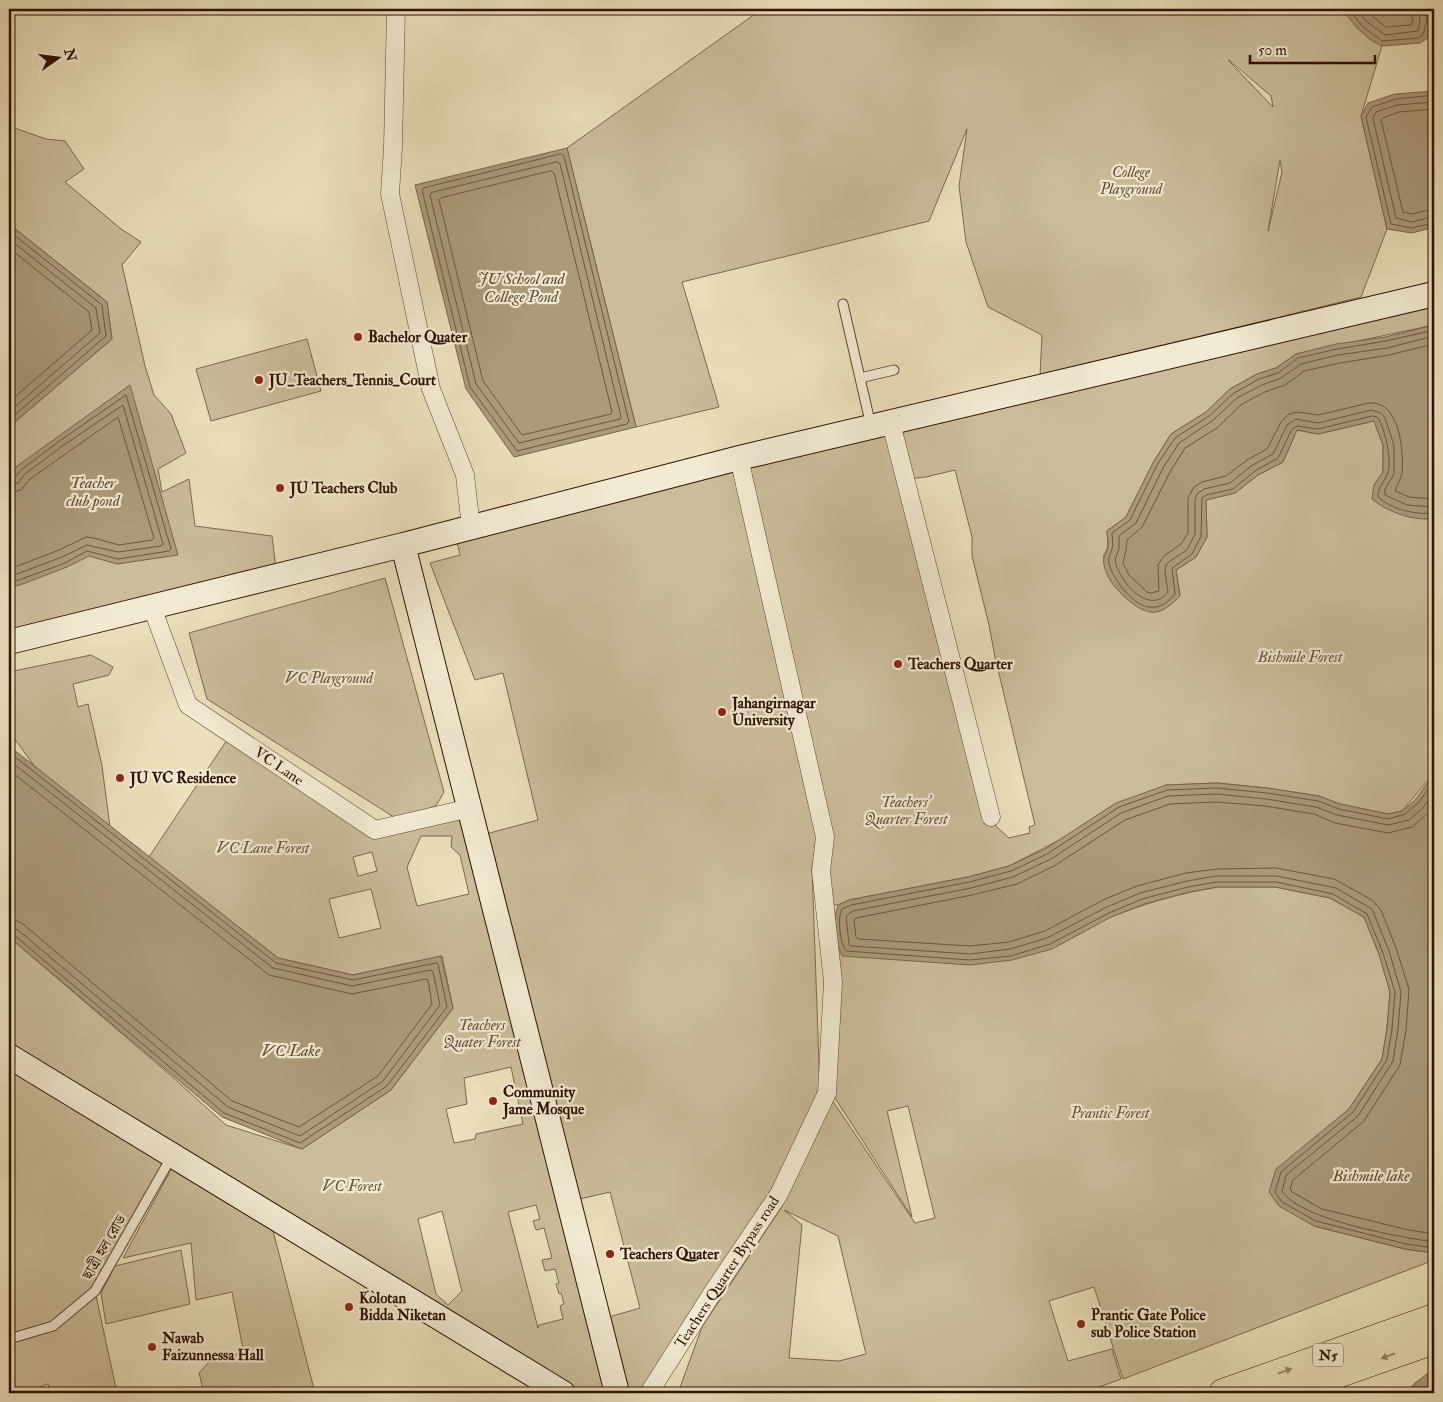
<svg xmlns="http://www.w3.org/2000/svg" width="1443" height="1402" font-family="'IM FELL Double Pica','Noto Serif Bengali',serif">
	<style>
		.green { fill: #cbbd9b; stroke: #7c674e; fill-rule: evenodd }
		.water { fill: #ab9a7b; stroke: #79634a }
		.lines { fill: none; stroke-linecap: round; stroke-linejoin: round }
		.shore { stroke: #6c563e; stroke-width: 1 }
		.lane-casing { stroke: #5d452f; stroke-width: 11 }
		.street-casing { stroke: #5d452f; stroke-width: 19 }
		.secondary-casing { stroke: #2e1100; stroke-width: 26 }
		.highway-casing { stroke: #2e1100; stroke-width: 29 }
		.lane { stroke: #f2ebd3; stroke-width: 9 }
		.street { stroke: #f2ebd3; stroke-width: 18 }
		.secondary { stroke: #f2ebd3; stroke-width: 24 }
		.highway { stroke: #ebe0bb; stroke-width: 28 }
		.oneway { fill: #968367 }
		.poi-dot { fill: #8f2418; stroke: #f2ebd3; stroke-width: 2 }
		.labels { text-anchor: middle; stroke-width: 4.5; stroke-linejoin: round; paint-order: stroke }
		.shield { fill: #f2ebd3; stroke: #69523f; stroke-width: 1 }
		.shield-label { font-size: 14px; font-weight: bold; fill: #2e1100 }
		.park-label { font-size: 15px; font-style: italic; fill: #654d36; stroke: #f2ebd3 }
		.poi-label { font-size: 15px; font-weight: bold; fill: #2e1100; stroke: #f2ebd3; text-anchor: start }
		.street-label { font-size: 15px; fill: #2e1100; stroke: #f2ebd3 }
		.water-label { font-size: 16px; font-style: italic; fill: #604831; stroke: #f2ebd3 }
	</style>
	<rect width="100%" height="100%" fill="#ebe0bb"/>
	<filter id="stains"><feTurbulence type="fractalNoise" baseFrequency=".004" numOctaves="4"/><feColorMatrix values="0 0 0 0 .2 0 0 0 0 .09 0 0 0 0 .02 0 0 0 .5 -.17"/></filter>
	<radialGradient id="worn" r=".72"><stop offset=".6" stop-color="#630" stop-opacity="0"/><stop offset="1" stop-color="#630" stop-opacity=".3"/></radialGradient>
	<path class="green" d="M762,9h584l36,37 -21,70 26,113 -26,68 -321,79 2,-41 -54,-28 -22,-65 -7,-56 8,-57 -38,92 -247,61 37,125 -83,20 -69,-279zM1229,60l42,36 2,11 -44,-46zM1280,160l2,12 -14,59z
		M9,126l37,13 19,2 19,28 -19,13 56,47 20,13 -19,23 23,101 9,29 17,19 15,39 -28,16 4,23 27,-13 6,47 77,10 4,33 -267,73v-215l103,-88 -5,-37 -98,-78z
		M1434,294v31l-138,29 -20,14 -19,6 -27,15 -24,23 -35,22 -18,29 -27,54 -19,14 1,16 -5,10 77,39 -4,-26 20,-13 11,-20 -1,-37 29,-7 23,-18 25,-13 14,-32 21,4 56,-13 9,24v27l-9,13 55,34 5,-1v255l-32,38 -14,3 -48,-10 -21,-8 -52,-8 -50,-5 -51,2 -157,81 -41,11 -119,23 -11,5 -13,-1v-67l-84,-378 148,-33 98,392 22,20 21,-5 -1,-6 6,-2 -40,-168 -6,-32 -17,-69v-19l-17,-67 -29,7 -16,2 -19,-56z
		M307,339l14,52 -110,30 -15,-52z
		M734,463l88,356 -10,49 8,223 -50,101 -124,201h-25l-19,-74 38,-11 -30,-116 -30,7 -98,-364 56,-15 -35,-147 -28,7 -45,-117 30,-8 -4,-18z
		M385,578l59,214 -8,14 -39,13 -190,-120 -18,-66z
		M91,655l22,12 -4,8 -36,9 5,23 10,-3 14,62 11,84 -47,-40 -57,-79v-59z
		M231,734l144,96 88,-20 142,583h-22l-102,-59 -472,-286v-111l160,137 57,51 76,24 89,-59 62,-82 -11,-52 -89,19 -75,-17 -129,-101zM421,836h31l-1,11 9,8 9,39 -52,12 -10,-39zM372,852l5,19 -19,5 -5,-19zM371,889l10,39 -42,10 -10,-39zM511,1067l12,57 -47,10 -1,5 -21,4 -8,-34 21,-5 -3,-26zM536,1205l4,14 -7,2 3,9 8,-2 8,30 -10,2 3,11 10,-2 4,14 -3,1 3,10 2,-1 3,11 -4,2 3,13 -24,6 -1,3 -30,-116zM442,1211l20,80 -14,14 -12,-11 -18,-75z
		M1218,887h57l55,11 34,19 15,37 11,38 -3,36 -5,31 -33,50 -25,22 -10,95 91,23 29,4v7l-311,119 -29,-92 -45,14 19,60 44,-12 9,30 -38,14h-405l24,-66 79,-119 49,-111 85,126 20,-5 -27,-112 -21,5 25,106 -77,-119 3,-151 273,-30c35,-14 70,-24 107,-30zM784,1210l54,26 28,118 -27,7 -50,-3 13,-133z
		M9,1056l163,100 -77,135 22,102h-67l-2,-9 -24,9h-15v-51l44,-16 -44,13z
		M173,1166l98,57 44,170h-111l-5,-20 11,-12 27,-7 6,-5 -11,-57 -36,8 -5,-57 -68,15z
		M181,1250l9,54 -84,20 -5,-31 14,-27z"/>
	<path class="water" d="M1342,9h86l4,11 -4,18 -8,5 -38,3 -11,-6 -13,-11z
		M1434,91v136l-22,6 -25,-4 -26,-113 7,-13 27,-9z
		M567,148l69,279 -122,30 -48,-68 -51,-204z
		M9,224l98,78 5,37 -103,88z
		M1434,325v193c-20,4 -46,-6 -62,-19l2,-14 9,-13v-27l-9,-24 -56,13 -21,-4 -14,32 -25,13 -23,18 -29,7 1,37 -11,20 -20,13 4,26c-21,22 -33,21 -55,1 -9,-8 -16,-16 -20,-28 -4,-13 1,-12 3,-22 1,-5 -1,-11 -1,-16l19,-14 27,-54 18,-29 35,-22 24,-23 27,-15 19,-6 20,-14 40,-10 49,-7z
		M130,385l48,170 -61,9 -28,-8 -22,11 -47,18 -11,2v-111l8,-10z
		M9,746l269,212 75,17 88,-19 12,52 -62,82 -89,59 -80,-32 -213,-180z
		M1434,774v479l-29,-4 -91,-23 -35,-20 -10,-14 7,-23 73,-60 33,-50 5,-31 3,-36 -11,-38 -15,-37 -34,-19 -55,-11h-57l-29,5 -45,12 -33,13 -59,32 -40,11 -42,5 -128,-9c-6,-14 -10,-36 -4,-51l11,-5 119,-23 41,-11 36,-17 71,-46 50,-18 51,-2 50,5 52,8 21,8 48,10 14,-3 13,-11z
		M1434,1369v24h-27l8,-10z"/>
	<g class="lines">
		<path class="shore" d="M1348,9l14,17 20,15 36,-3 5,-3 4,-15 -3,-11
			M1356,9l10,12 19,14 33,-4 2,-10 -2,-12
			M1366,9l6,7 14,11 25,-2 2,-4 -3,-12
			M1434,95l-38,4 -24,8 -6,10 25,107 21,4 22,-5
			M1434,102l-37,3 -21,7 -3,6 23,100 16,4 22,-6
			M1434,109l-35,3 -16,6 -2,2 22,92 8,2 23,-5
			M561,154l3,2 65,266 -2,2 -110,27 -47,-64 -48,-197 2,-2z
			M557,162l3,2 61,253 -1,2 -101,24 -43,-59 -46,-189 1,-2z
			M551,171l3,2 58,239 -1,2 -89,21 -39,-54 -44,-181 2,-2z
			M9,231l93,74 4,31 -97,84
			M9,239l87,69 4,25 -91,79
			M9,248l80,64 3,18 -83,72
			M1434,330l-48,11 -49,8 -39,9 -20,15 -19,6 -25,14 -25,23 -34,22 -18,27 -27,55 -18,13c0,5 2,11 0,16 -2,7 -5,10 -2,18 4,13 24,39 39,40 10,2 20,-5 26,-13l-3,-26 20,-14 9,-18 1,-38 4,-3 27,-6 22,-18 23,-13 14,-29 5,-3 21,3 54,-13 5,1c8,10 16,46 10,58 -4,9 -9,12 -9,22 14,13 38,18 56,16
			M1434,336l-47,12 -49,7 -37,9 -20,14 -19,7 -25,13 -25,23 -33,22 -16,25 -27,55 -17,13v13l-4,11c3,20 34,57 53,32l-3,-20 1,-7 4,-4 17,-11 8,-16v-33l2,-7 7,-5 26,-6 21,-17 22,-12 14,-29 9,-6 22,4 53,-13 10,3 4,5 9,27v29l-9,15v6l22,10 27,2
			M1434,344l-45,11 -49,8 -36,8 -19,14 -20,7 -23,12 -25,24 -32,20 -15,24 -28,55 -15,13 -1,10 -3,13 6,12 18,17 4,1 8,-2 -1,-26 6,-9 17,-12 7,-11v-35l6,-11 8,-5 24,-6 21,-16 20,-11 14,-27 8,-8 9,-2 20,3 51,-12c31,-3 35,49 33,70 -1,7 -6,12 -7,18l14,6 25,2
			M9,479l5,-1 7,-8 37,-28 68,-47 45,154 -2,2 -51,8 -31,-8 -22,12 -46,17 -10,2
			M9,485l9,-2 7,-9 36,-27 62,-42 40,139 -2,2 -43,6 -31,-7 -25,12 -45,17 -8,1
			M9,493l12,-3 9,-11 88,-62 36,121 -2,2 -33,5 -25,-7 -8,-1 -27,13 -44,17 -6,1
			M9,752l267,211 77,17 83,-17 2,1 9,43 -60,79 -87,57 -76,-30 -210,-178 -5,-2
			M9,760l264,208 79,18 79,-16 2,2 7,33 -57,76 -83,55 -72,-29 -210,-177 -9,-3
			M9,770l260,205 83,19 74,-15 2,1 4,24 -54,72 -79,51 -67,-26 -209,-177 -6,-3 -8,-2
			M1434,782l-16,21 -13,11 -17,5 -49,-10 -21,-8 -51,-8 -50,-5 -50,2 -48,17 -72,47 -36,17 -42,11 -118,23 -9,4c-5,10 -2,34 4,42l124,9 41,-4 39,-12 59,-31 33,-14 46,-12 29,-5h59l57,12 34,20 16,39 12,39 -3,37 -5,31 -34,52 -72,60 -6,20 7,10 34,19 90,23 28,4
			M1434,792l-11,16 -14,12 -21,5 -51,-10 -21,-8 -50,-8 -49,-5 -49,2 -47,17 -70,46 -38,18 -42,11 -118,23 -7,5 3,28 2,2 119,8 40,-5 37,-11 60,-31 33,-14 47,-12 29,-5h61l59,12 36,21 17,42 12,41 -3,37 -5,32 -35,55 -72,59 -4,16c18,29 118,46 152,51
			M1434,805l-7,9 -15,13 -24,6 -53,-10 -21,-9 -49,-8 -49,-4 -46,2 -45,16 -71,46 -37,18 -45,11 -116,23 -2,2 2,17 2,2 112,7 39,-4 36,-11 58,-31 34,-14 49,-13 31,-4 59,-1 58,11 38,21 9,10 15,38 13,41 -3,41 -6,35 -36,56 -71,59 -3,9 2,3 30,17 87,21 25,4"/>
		<g class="lane-casing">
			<path id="lane" d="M843,304l28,122
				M860,378l34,-8
				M9,1339l44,-13 42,-35 77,-135"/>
		</g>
		<g class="street-casing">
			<path id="street" d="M396,9l-3,138 -3,47 41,195 34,86 6,52
				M891,423l100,394
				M152,607l36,98 187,125 95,-22
				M649,1393l64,-101 66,-98 48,-101 6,-111 -12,-111 4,-34 -86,-379"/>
		</g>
		<g class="secondary-casing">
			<path id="secondary" d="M403,545l336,-87 695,-164
				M9,642l394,-97 214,848
				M9,1056l554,337"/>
		</g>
		<g class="highway-casing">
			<path id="highway" d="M1223,1393l211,-75
				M1283,1393l151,-53"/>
		</g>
		<use href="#lane" class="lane"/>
		<use href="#street" class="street"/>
		<use href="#secondary" class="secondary"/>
		<use href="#highway" class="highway"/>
	</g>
	<defs><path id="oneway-solid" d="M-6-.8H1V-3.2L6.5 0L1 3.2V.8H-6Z" transform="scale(1.25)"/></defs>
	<g class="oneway">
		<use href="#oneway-solid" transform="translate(1388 1356) rotate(160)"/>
		<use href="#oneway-solid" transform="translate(1285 1371) rotate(-20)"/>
	</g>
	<g class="poi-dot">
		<circle cx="358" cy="337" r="5"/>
		<circle cx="259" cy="380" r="5"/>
		<circle cx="280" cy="488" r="5"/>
		<circle cx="898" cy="664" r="5"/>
		<circle cx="722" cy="712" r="5"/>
		<circle cx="120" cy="778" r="5"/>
		<circle cx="493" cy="1101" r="5"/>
		<circle cx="610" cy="1254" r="5"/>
		<circle cx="349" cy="1307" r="5"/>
		<circle cx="1081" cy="1324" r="5"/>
		<circle cx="152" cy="1347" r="5"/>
	</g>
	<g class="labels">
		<rect class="shield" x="1313" y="1343.5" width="30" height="23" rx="4"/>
		<g class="shield-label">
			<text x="1328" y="1360">N5</text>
		</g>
		<g class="park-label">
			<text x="1131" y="177">College<tspan x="1131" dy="17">Playground</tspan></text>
			<text x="1300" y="662">Bishmile Forest</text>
			<text x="329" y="683">VC Playground</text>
			<text x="906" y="807">Teachers'<tspan x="906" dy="17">Quarter Forest</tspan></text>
			<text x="263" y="853">VC Lane Forest</text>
			<text x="482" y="1030">Teachers<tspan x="482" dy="17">Quater Forest</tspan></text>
			<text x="1110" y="1118">Prantic Forest</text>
			<text x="352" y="1191">VC Forest</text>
		</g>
		<g class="poi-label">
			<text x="368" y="342">Bachelor Quater</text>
			<text x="269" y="385">JU_Teachers_Tennis_Court</text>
			<text x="290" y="493">JU Teachers Club</text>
			<text x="908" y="669">Teachers Quarter</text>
			<text x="732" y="708">Jahangirnagar<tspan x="732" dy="17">University</tspan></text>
			<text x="130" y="783">JU VC Residence</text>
			<text x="503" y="1097">Community<tspan x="503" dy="17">Jame Mosque</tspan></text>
			<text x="620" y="1259">Teachers Quater</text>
			<text x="359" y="1303">Kolotan<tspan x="359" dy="17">Bidda Niketan</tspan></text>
			<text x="1091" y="1320">Prantic Gate Police<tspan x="1091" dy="17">sub Police Station</tspan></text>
			<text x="162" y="1343">Nawab<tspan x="162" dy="17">Faizunnessa Hall</tspan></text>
		</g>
		<g class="street-label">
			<text transform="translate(279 766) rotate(34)" y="5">VC Lane</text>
			<text transform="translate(104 1247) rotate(-60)" y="5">ছাত্রী হল রোড</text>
			<text transform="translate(727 1272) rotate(-57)" y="5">Teachers Quarter Bypass road</text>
		</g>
		<g class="water-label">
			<text x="521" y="284">JU School and<tspan x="521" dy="18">College Pond</tspan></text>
			<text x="93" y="488">Teacher<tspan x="93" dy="18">club pond</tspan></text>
			<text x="291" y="1056">VC Lake</text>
			<text x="1371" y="1181">Bishmile lake</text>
		</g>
	</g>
	<rect width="1443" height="1402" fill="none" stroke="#ebe0bb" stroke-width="30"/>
	<rect x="10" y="10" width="1423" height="1382" fill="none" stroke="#2e1100" stroke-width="2.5"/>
	<rect x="15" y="15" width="1413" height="1372" fill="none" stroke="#2e1100"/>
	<g transform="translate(58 58) rotate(76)" stroke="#f2ebd3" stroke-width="4" paint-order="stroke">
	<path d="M0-4L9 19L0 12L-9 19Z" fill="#2e1100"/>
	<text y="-8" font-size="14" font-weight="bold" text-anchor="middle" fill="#2e1100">N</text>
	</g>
	<path d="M1250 55v8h125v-8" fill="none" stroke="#2e1100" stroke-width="2.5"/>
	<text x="1258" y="55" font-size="15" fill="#2e1100" stroke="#f2ebd3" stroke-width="4" paint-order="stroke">50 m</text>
	<rect width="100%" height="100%" filter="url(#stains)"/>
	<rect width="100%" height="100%" fill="url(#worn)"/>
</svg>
